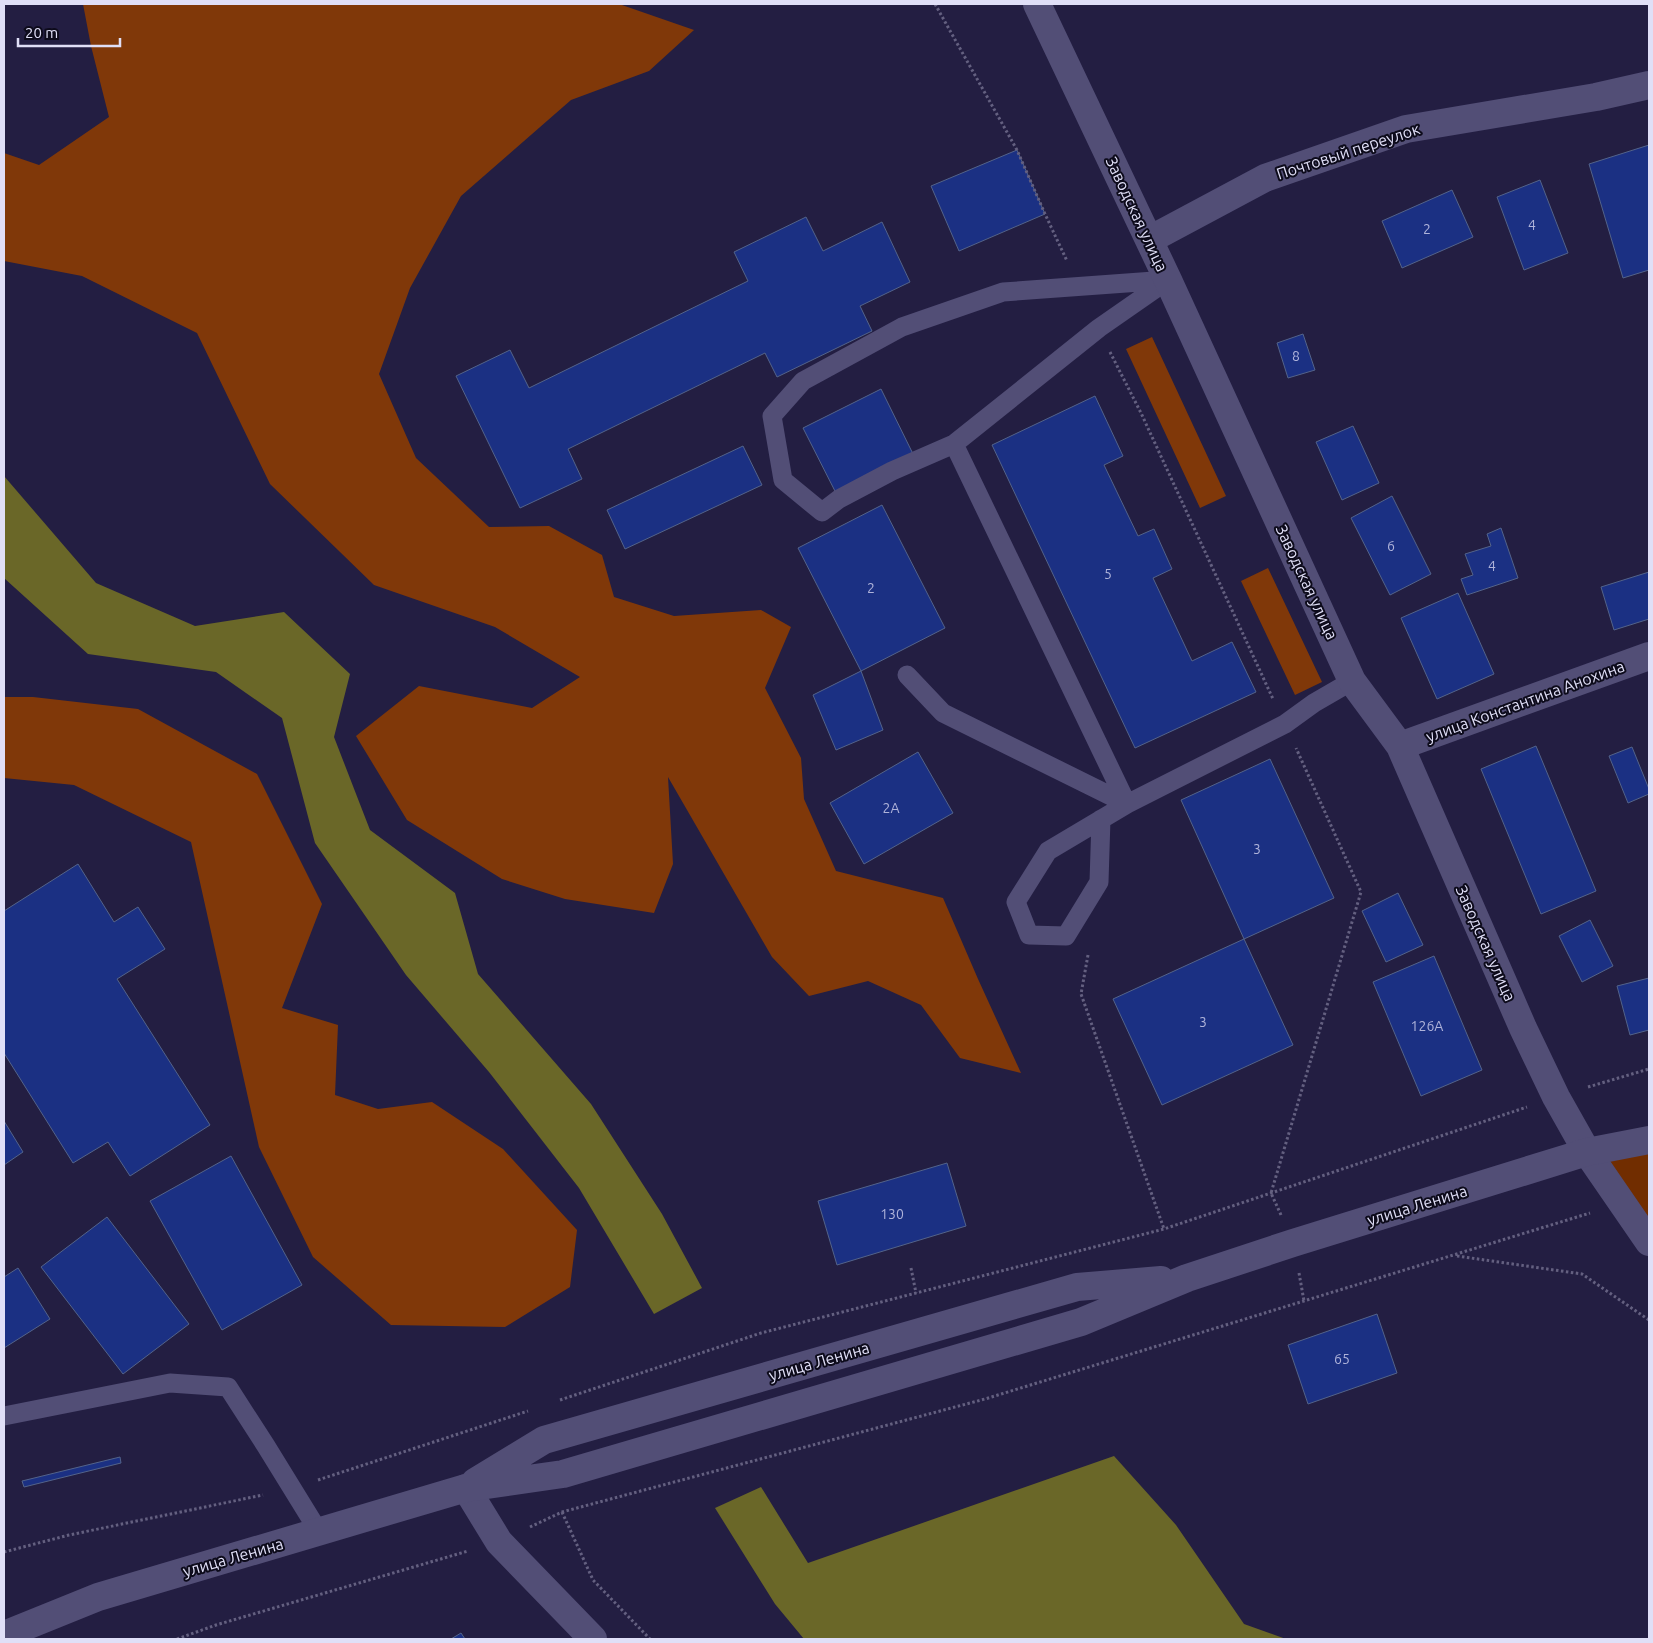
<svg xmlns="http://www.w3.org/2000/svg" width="1653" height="1643" font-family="Ubuntu,sans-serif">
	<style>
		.green { fill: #712d00 }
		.forest { fill: #803809 }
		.water { fill: #6a6728 }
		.building { fill: #1b3083; stroke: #53638a }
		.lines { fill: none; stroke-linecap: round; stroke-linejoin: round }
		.path { stroke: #646080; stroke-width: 3; stroke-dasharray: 2.5 2.5; stroke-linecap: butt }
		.service { stroke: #524e76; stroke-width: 19 }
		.minor { stroke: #524e76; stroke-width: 28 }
		.secondary { stroke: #524e76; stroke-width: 28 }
		.labels { text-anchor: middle; stroke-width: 4; stroke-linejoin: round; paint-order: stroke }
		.number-label { font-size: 14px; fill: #afb3da }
		.street-label { font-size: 16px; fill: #e0dff7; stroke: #0d0b1b }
	</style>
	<rect width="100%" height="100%" fill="#231e42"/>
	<path class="green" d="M1649,1140v102l-62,-90z"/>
	<path class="forest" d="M83,4h536l75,26 -45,41 -78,29 -110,96 -51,92 -31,86 37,84 73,69 60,-1 53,29 12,42 60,19 87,-6 30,17 -26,61 36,70 3,41 32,72 107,27 35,81 43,94 -61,-15 -39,-53 -53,-24 -59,15 -37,-39 -104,-180 5,87 -19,49 -89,-14 -63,-20 -95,-59 -51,-84 63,-50 113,22 48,-31 -85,-50 -121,-42 -104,-101 -73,-151 -115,-57 -78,-15v-108l35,12 70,-48 -18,-71z
		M1152,337l74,159 -26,12 -74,-159z
		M1268,568l54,114 -27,13 -54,-114z
		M4,697h29l105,12 119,65 65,130 -40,104 56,17 -3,70 43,14 54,-7 71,47 74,81 -7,57 -65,40 -114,-2 -78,-68 -54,-110 -68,-305 -117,-57 -70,-7z"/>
	<path class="water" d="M4,476l92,107 99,43 89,-14 66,62 -16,63 36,93 85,63 23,81 113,130 71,110 40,74 -48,26 -75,-126 -90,-116 -83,-97 -91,-132 -33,-125 -66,-46 -128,-18 -84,-76z
		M1114,1456l62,69 68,99 42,15h-482l-29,-35 -60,-96 46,-21 47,76z"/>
	<path class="building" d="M1649,145v125l-26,8 -34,-114z
		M1017,150l28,64 -86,37 -28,-65z
		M1540,180l28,73 -44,17 -27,-73z
		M1452,190l21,47 -71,31 -20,-47z
		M806,217l17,34 59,-29 28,60 -50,24 12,25 -95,46 -12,-24 -197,96 14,30 -62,29 -64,-132 54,-26 19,38 219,-107 -14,-29z
		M1303,334l12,36 -27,8 -11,-35z
		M881,389l35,71 -77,39 -36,-71z
		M1095,396l28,60 -19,9 34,71 16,-7 18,40 -19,9 39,83 40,-19 24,50 -121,56 -143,-303z
		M1353,426l26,57 -37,17 -26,-58z
		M743,446l19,39 -137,64 -18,-39z
		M1392,496l39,78 -41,21 -39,-77z
		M882,505l63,123 -84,43 -63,-123z
		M1501,528l17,50 -51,17 -6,-16 12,-4 -8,-21 26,-8 -4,-12z
		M1649,572v47l-35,11 -13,-43z
		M1458,593l36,81 -57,25 -36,-81z
		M861,671l22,59 -47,20 -23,-55z
		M1536,746l60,145 -55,23 -60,-145z
		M1632,747l17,42v5l-21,9 -19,-47z
		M918,752l35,61 -89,51 -34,-61z
		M1270,759l64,139 -90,41 -63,-139z
		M78,864l36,58 24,-15 27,42 -48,30 93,146 -80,51 -22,-34 -35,21 -69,-110v-142z
		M1398,893l25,52 -37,17 -24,-51z
		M1590,920l23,46 -31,16 -23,-46z
		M1244,939l49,106 -131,60 -49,-106z
		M1434,956l48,114 -61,26 -48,-114z
		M1649,978v52l-19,5 -13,-49z
		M4,1121l19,31 -19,13z
		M231,1156l71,129 -80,45 -72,-129z
		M947,1163l19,63 -129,39 -19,-64z
		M107,1217l82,107 -66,50 -82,-107z
		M18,1268l32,51 -46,29v-71z
		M1377,1314l20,59 -89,31 -20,-59z
		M120,1457l1,6 -97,24 -2,-6z
		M461,1633l4,6h-14z"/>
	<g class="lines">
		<path class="path" d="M935,4l82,146 28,64 22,47
			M1110,352l31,61 132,286
			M1088,955l-7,39 83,235
			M1588,1087l61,-18
			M1281,1215l-10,-22 90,-301 -65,-144
			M1457,1256l125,18 67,46
			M911,1268l5,25
			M1299,1273l5,28
			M560,1400l201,-67 403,-104 363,-122
			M318,1480l210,-69
			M562,1512l31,68 57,59
			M530,1527l32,-15 423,-113 605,-186
			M4,1552l65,-17 194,-40
			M177,1639l39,-14 252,-74"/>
		<path class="service" d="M1168,280l-69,48 -145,116 -62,27 -53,28 -17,13 -39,-32 -11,-64 31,-35 99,-54 101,-35z
			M954,444l173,360
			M907,675l36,38 184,91
			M1101,819l-2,63 -33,54 -37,-1 -13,-33 32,-51 79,-47 158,-80 29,-21 38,-22
			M4,1416l166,-33 58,4 38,59 53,86"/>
		<path class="minor" d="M1037,4l131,276 184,401 48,65 123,282 33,69 31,55 62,90
			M1149,240l116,-62 141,-49 190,-32 53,-12
			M1400,746l249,-90
			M466,1488l33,54 94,97"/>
		<path class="secondary" d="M475,1482l69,-42 533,-153 84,-7
			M4,1635l94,-38 368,-109 97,-14 518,-152 106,-44 106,-35 294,-91 62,-12"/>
	</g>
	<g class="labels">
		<g class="number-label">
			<text x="1532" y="230">4</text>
			<text x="1427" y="234">2</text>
			<text x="1296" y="361">8</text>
			<text x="1391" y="551">6</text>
			<text x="1492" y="571">4</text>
			<text x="1108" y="579">5</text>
			<text x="871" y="593">2</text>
			<text x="891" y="813">2А</text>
			<text x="1257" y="854">3</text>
			<text x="1203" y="1027">3</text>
			<text x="1427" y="1031">126А</text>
			<text x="892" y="1219">130</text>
			<text x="1342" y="1364">65</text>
		</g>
		<g class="street-label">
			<text transform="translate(1348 151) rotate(-18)" y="6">Почтовый переулок</text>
			<text transform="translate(1137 214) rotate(65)" y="6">Заводская улица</text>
			<text transform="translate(1307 582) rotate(65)" y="6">Заводская улица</text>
			<text transform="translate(1525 701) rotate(-20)" y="6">улица Константина Анохина</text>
			<text transform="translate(1486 943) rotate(66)" y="6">Заводская улица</text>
			<text transform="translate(1417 1205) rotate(-17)" y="6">улица Ленина</text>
			<text transform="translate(819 1361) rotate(-16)" y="6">улица Ленина</text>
			<text transform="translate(233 1557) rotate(-16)" y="6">улица Ленина</text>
		</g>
	</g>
	<rect width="1653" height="1643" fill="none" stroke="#e0dff7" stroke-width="10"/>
	<path d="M18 38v8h102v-8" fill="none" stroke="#e0dff7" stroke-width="2.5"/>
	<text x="25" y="38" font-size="15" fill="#e0dff7" stroke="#0d0b1b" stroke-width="4" paint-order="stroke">20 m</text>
</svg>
